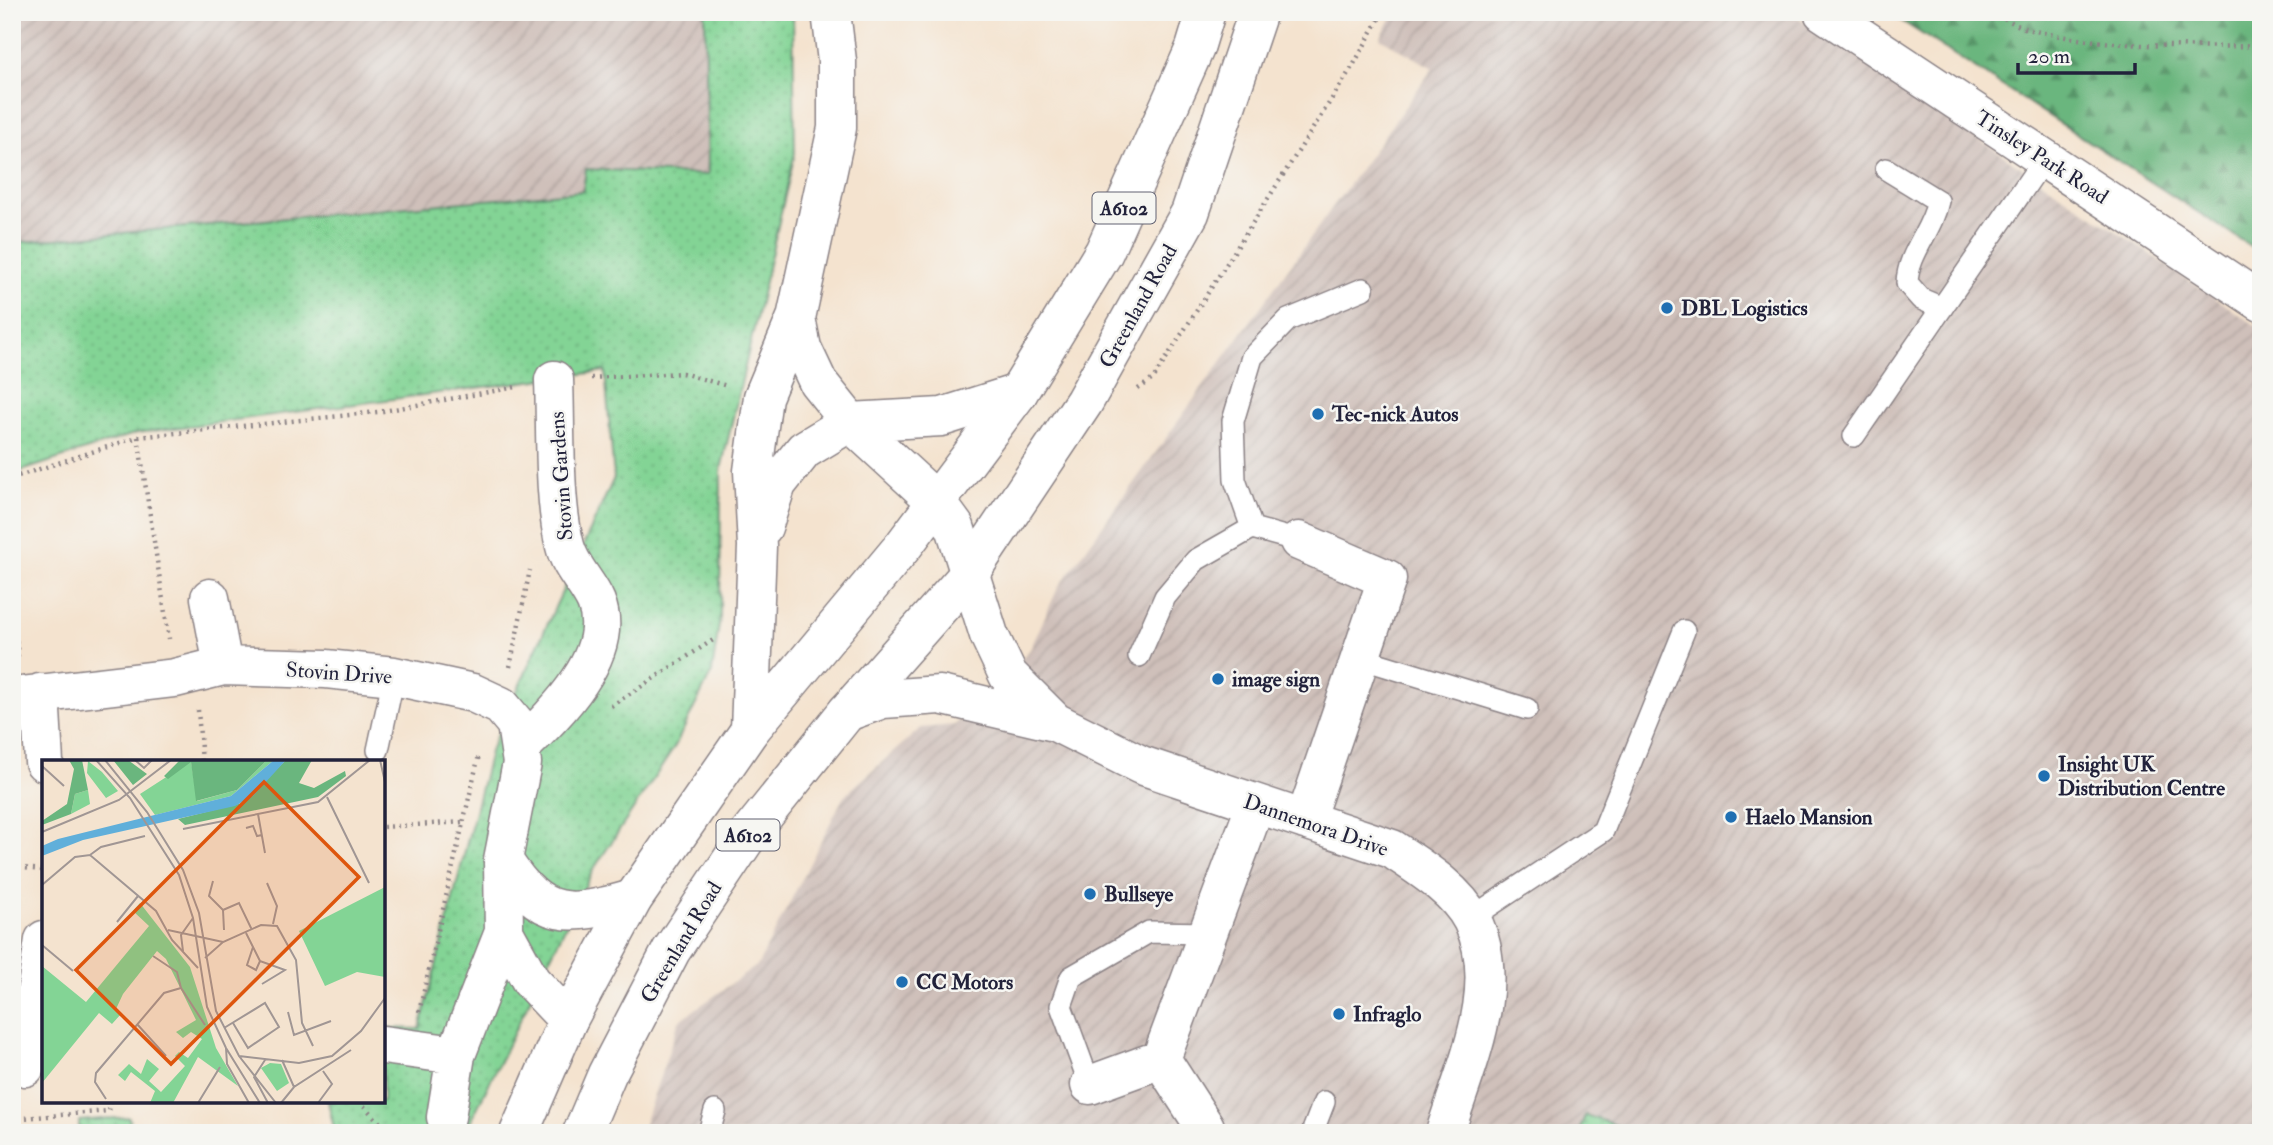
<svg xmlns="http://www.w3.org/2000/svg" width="2273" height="1145" font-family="'IM FELL Double Pica',serif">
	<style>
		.industrial { fill: url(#industrial-furrows) }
		.green { fill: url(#green-dots); stroke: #527b68; stroke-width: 2 }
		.forest { fill: url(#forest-firs); stroke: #466c5c; stroke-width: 2 }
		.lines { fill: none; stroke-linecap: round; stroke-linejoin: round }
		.service-casing { stroke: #8b8285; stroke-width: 24 }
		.minor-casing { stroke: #8b8285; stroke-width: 41 }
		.primary-casing { stroke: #8b8285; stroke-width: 41 }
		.path { stroke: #8b8285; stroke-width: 4.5; stroke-dasharray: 2 5; stroke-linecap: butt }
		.service { stroke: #fff; stroke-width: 21 }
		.minor { stroke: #fff; stroke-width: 38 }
		.primary { stroke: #fff; stroke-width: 38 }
		.poi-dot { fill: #1f6fb2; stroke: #f6f6f2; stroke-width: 2.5 }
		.labels { text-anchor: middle; stroke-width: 5; stroke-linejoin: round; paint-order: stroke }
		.shield { fill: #f6f6f2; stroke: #626272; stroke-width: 2 }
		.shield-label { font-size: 19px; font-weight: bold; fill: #22223b }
		.street-label { font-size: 21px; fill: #22223b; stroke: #f6f6f2 }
		.poi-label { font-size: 21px; font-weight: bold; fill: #22223b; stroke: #f6f6f2; text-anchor: start }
		.inset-road { fill: none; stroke: #a09694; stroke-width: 2 }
		.view { fill: #de560e; fill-opacity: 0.15; stroke: #de560e; stroke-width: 3.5 }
		.inset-edge { fill: none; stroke: #22223b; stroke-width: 3.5 }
	</style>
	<defs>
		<pattern id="industrial-furrows" width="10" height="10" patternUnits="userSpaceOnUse" patternTransform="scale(1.75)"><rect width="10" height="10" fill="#cfc0ba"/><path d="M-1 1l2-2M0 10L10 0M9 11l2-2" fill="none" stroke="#b1a5a1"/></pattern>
		<pattern id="green-dots" width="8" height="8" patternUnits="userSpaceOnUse" patternTransform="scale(1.75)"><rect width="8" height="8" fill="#83d495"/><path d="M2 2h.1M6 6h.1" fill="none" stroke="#71b681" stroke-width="1.8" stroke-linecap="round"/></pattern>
		<pattern id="forest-firs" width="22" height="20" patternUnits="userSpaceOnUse" patternTransform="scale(1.75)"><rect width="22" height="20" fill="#6ab67e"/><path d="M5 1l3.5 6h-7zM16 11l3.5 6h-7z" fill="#579468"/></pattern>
	</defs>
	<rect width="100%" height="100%" fill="#f6f6f2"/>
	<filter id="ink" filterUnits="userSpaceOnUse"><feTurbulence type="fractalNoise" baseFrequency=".0143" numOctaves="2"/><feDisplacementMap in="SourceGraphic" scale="14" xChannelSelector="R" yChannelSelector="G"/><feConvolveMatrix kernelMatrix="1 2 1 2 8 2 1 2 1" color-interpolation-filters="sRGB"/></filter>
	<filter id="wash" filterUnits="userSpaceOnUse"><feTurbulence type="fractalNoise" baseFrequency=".00686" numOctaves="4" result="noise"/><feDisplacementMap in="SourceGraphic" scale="28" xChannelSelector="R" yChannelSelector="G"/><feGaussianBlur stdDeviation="1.57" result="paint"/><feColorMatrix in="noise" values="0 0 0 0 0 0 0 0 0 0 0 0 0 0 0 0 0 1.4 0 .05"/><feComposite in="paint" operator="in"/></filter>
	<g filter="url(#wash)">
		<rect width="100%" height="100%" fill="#f4e3cf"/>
		<path class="industrial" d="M12,12h693l3,163 -121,-6 -3,21 -572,53z
			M1395,12h395l471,317v804h-622l-53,-18 -7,18h-938l38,-112 79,-56 86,-169 77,-68 34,-3 75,-75 28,-62 375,-520 -53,-30z"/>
		<path class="green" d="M705,12h88l2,141 -74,316 -1,149 -8,54 -38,76 -81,122 -128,263h-130l-7,-32h55v-73l37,1 71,-281 123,-270 -9,-107 -468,62 -125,41v-231l571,-52 3,-22 122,6z
			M1585,1115l54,18h-60z
			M129,1117l2,16h-52v-12z"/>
		<path class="forest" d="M1888,12h217l19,4 137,-4v241z"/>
	</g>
	<g filter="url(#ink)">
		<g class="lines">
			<g class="service-casing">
				<path id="service" d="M1886,169l52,32c-6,30 -30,52 -31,82l14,16 21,9
					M1854,436l190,-277
					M1252,528l-17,-48 -2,-59 19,-64 36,-37 75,-31
					M1139,656l26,-59 31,-37 56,-32 47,13
					M1360,658l167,51
					M378,750l16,-74
					M1471,918l132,-87 81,-200
					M1090,1085l-29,-79 10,-29 78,-45 60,1
					M709,1133l6,-22
					M1312,1133l12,-31"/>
			</g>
			<g class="minor-casing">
				<path id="minor" d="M1823,12l438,290
					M796,318l6,30 16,34 32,40 86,79 19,26 34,108 19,40 47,47
					M763,527l14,-43 27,-34 46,-28 92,-5 76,-24
					M1299,541l88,38 -82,241
					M210,598l13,68
					M40,693l4,69
					M12,697l163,-19 48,-12 103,3 68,7 79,17 28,13 15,18 6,39 -19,97 1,72 -48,123 -10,62
					M847,712l36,-13 57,-4 115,27 86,43 251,84c27,18 64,40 80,71 33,66 -7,147 -27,213
					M750,730l7,-184 -4,-75 10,-74 33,-79 41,-190v-67l-6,-49
					M522,746c33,-32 95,-92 74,-144 -8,-19 -26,-35 -31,-56 -12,-46 -9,-117 -11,-166
					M503,860c39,61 65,57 130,39
					M504,932l27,49 37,39
					M383,1045l73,10
					M1161,1059l95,-255
					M25,1067l19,-127
					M1090,1085l71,-26 44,68"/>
			</g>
			<g class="primary-casing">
				<path id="primary" d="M519,1133l49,-113 65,-121 117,-169 154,-185 114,-152 86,-141 91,-204 11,-36
					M582,1133l25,-59 64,-123 78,-117 98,-122 122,-138 115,-172 106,-189 68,-201"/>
			</g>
			<path class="path" d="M1992,12c13,6 26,15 39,18 75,18 154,17 230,16
				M591,378l91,-5 45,13
				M1138,389l15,-10 201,-315 29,-52
				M138,437l31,202
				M12,478l126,-41 240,-25 138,-25
				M12,599l6,58
				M510,667l20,-97
				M611,706l102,-66
				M198,710l4,52
				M383,827l80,-5
				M12,867l32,3
				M419,1012l60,-257
				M359,1101l31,32
				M12,1119l97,-8 2,-10"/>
			<use href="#service" class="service"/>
			<use href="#minor" class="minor"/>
			<use href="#primary" class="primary"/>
		</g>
	</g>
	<g class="poi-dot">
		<circle cx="1667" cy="308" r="7"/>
		<circle cx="1318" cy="414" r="7"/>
		<circle cx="1218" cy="679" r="7"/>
		<circle cx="2044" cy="776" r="7"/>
		<circle cx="1731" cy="817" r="7"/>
		<circle cx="1090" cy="894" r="7"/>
		<circle cx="902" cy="982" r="7"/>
		<circle cx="1339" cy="1014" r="7"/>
	</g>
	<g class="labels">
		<g class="shield">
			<rect x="1092.5" y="192.5" width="63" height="31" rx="5"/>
			<rect x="716.5" y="819.5" width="63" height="31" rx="5"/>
		</g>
		<g class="shield-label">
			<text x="1124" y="215">A6102</text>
			<text x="748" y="842">A6102</text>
		</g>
		<g class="street-label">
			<text transform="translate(2042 157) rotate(33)" y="7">Tinsley Park Road</text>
			<text transform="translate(1138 306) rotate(-61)" y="7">Greenland Road</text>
			<text transform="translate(561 476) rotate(-94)" y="7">Stovin Gardens</text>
			<text transform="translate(339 673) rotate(4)" y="7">Stovin Drive</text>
			<text transform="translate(1316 825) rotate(19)" y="7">Dannemora Drive</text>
			<text transform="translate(681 942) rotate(-59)" y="7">Greenland Road</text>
		</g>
		<g class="poi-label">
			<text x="1681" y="315">DBL Logistics</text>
			<text x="1332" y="421">Tec-nick Autos</text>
			<text x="1232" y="686">image sign</text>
			<text x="2058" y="771">Insight UK<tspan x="2058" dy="24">Distribution Centre</tspan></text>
			<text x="1745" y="824">Haelo Mansion</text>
			<text x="1104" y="901">Bullseye</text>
			<text x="916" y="989">CC Motors</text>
			<text x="1353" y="1021">Infraglo</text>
		</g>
	</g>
	<g transform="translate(42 760)">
		<rect width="343" height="343" fill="#f4e3cf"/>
		<path d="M225,0h7l-43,36 -76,19 -15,-21 51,-33 6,40 40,-11zM46,1l14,11 16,19 -12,7 -19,-25zM46,30l2,14 -19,10 4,-20zM343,127v90l-28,-5 -32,14 -26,-55zM98,143l50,64 26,81 22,38 -40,-29 -25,46h-23l5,-12 -24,-19 -6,9 -7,-6 11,-11 12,10 6,-15 12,10 -10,12 12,11 24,-26 -10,-10 4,-4 9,6 14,-19 -11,-7 -8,6 -7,-6 20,-12 -30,-61 -9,-8 -34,43 -7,15 5,5 -9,10 -13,-11 -57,70v-117l44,36 63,-76 -16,-15zM228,303l11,1 8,19 -12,8 -16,-23z" fill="#83d495"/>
		<path d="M27,0h13l6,30 -13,4 -4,20 -29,11v-4l25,-17 7,-35zM71,0h15l19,14 -14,11zM138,0h87l-30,30 -41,11 -5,-39 -23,17 -4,-3zM244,0h26l-13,23 15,5 31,-17 1,5 -28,21 -133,28 -7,-6 64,-16z" fill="#6ab67e"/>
		<path d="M232,0h12l-33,36 -18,10 -152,34 -41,16v-10l16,-7 173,-43z" fill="#60afda"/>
		<path class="inset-road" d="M54,0l34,38 49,77 14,43 14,89 19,41 34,55M63,0l42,52 36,58 16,43 17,98 23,45 37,47M93,0l9,8 8,-8M338,0l5,22M0,6l22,20M285,37l42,86M216,54l7,39M204,68l7,-2 4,10 5,-1M141,69l135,-27 52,-42M0,72l77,-32 52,-40M48,95l11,-8 44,-11M171,121l-4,15 14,14M225,123l10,23 -4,18M0,125l33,-28 15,-2 66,56 16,29 26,28M75,162l21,-26M126,170l55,12M182,170l-1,-20 16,-7 13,27M204,173l14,28M0,185l31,26M211,187l-6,18 9,5 4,-9 25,9 -23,14M141,191l-2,-16 12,-17M111,196l24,16 4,16M163,198l18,-16 38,-17 16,1 19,34 6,63 11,23M246,252l6,23 37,-14M95,264l29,32M182,268l41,-25 14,24 -31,21 -15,-25M184,288l1,16 22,39M197,296l60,7 33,-7 29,-25 24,-33M223,300l-11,17 14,26M240,300l12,27M64,339l-11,-17 1,-9 68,-80 17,-5 24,37M156,343l22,-36M239,343l13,-16 57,-37M276,343l14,-19 -9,-13"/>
		<path class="view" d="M222,22l95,95 -188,187 -95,-94z"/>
		<rect width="343" height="343" class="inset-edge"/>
	</g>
	<rect width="2273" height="1145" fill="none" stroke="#f6f6f2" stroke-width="42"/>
	<path d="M2018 63v10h117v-10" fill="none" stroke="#22223b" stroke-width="3.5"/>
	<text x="2028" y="63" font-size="21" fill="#22223b" stroke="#f6f6f2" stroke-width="5" paint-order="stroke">20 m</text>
</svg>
